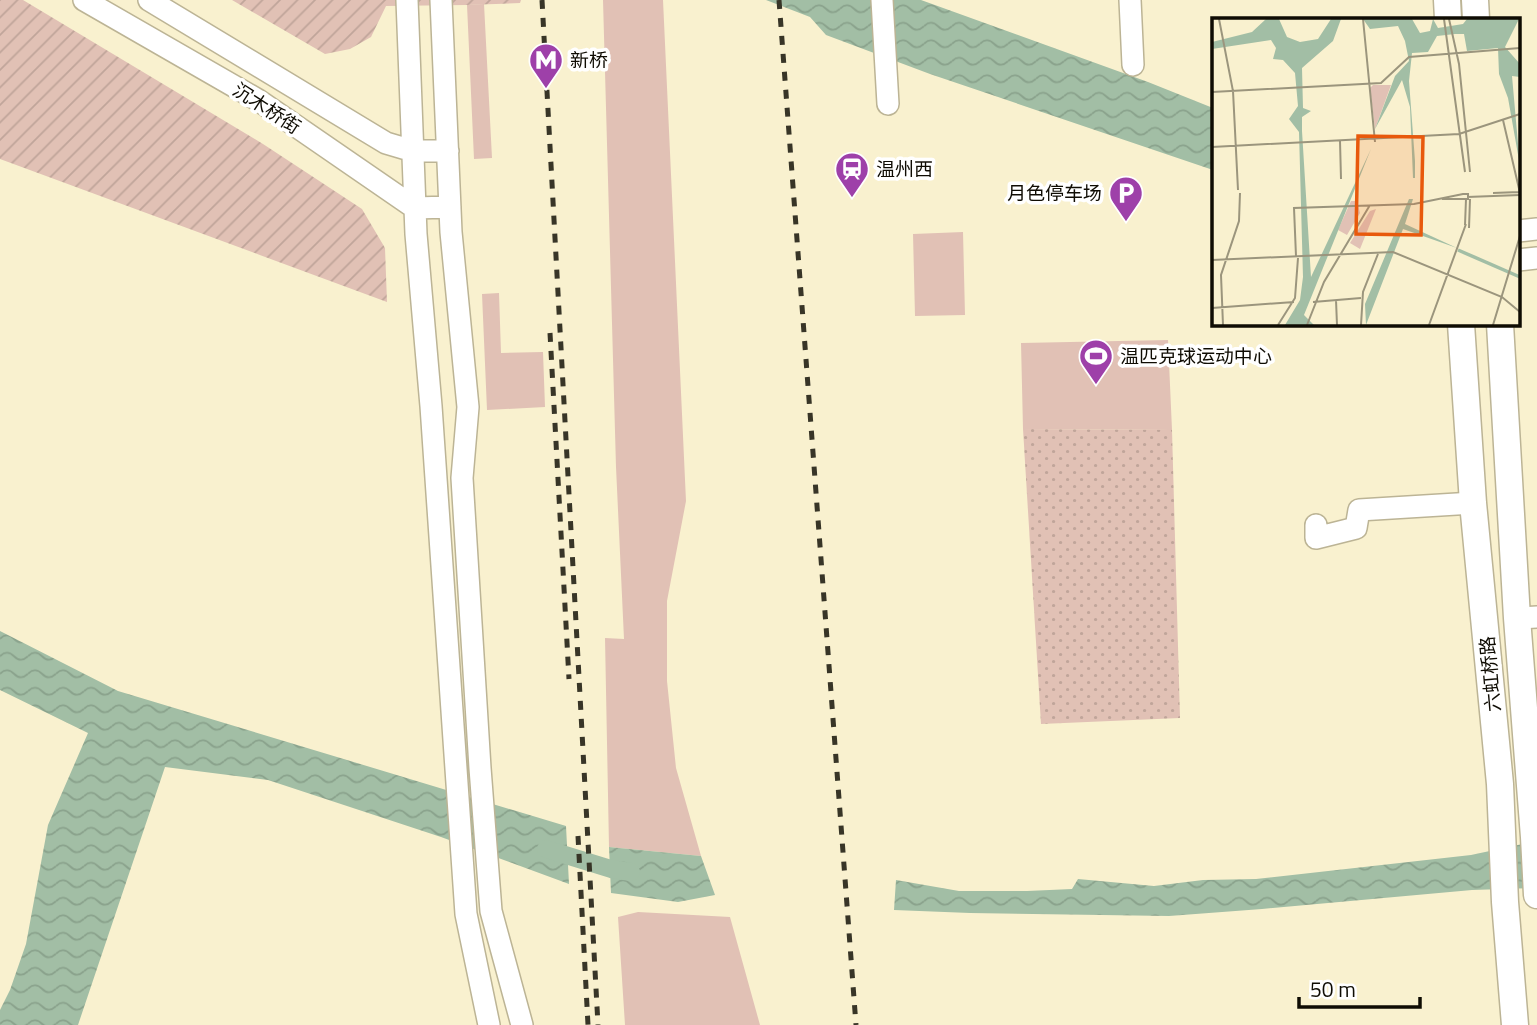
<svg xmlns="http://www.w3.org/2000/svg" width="1537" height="1025" font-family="'Titillium Web','Noto Sans SC',sans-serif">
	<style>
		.grass { fill: #e1c1b5 }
		.park { fill: url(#park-dots) }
		.garden { fill: url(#garden-furrows) }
		.water { fill: url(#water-waves) }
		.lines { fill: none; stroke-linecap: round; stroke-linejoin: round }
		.canal { stroke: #a2bea5; stroke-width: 18 }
		.minor-casing { stroke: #bcb495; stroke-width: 24 }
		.major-casing { stroke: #bcb495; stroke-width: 29 }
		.minor { stroke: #fff; stroke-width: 21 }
		.major { stroke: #fff; stroke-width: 26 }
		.rail { stroke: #383527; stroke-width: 5; stroke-dasharray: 9 9; stroke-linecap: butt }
		.labels { text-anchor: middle; stroke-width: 7; stroke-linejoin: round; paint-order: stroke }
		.poi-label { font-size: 19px; fill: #0f0c03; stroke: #fff; text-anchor: start }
		.street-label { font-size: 19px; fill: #0f0c03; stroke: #fff }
		.inset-river { fill: none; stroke: #a2bea5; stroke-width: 3.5 }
		.inset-road { fill: none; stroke: #9b957d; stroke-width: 2 }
		.view { fill: #e8590c; fill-opacity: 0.15; stroke: #e8590c; stroke-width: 3.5 }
		.inset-edge { fill: none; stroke: #0f0c03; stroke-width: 3.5 }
	</style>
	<defs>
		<pattern id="park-dots" width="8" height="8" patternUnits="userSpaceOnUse" patternTransform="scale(1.75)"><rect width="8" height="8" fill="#e1c1b5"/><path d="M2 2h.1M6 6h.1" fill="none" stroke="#c0a59a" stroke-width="1.8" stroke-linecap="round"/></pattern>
		<pattern id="garden-furrows" width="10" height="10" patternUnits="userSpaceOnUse" patternTransform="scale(1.75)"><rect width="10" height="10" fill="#e1c1b5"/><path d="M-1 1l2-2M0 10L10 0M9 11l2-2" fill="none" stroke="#c0a59a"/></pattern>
		<pattern id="water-waves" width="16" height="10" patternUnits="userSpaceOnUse" patternTransform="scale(1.75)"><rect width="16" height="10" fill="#a2bea5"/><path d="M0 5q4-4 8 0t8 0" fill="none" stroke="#8aa28c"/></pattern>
	</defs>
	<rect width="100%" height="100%" fill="#f9f1cf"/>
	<path class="grass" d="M603,0h60l23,501 -19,100v80l9,87 25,88 -92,-9 -4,-209 19,1 -8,-172z
		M484,4l8,154 -18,1 -7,-154z
		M963,232l2,83 -50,1 -2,-82z
		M499,293l2,60 42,-1 2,55 -58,3 -5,-116z
		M1168,340l4,90 -149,-1 -2,-86z
		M638,912l92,5 30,108h-135l-7,-108z"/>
	<path class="park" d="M1023,429l149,1 8,288 -139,6z"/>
	<path class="garden" d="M0,0h23l240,144 99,65 23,39 2,54 -387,-143z
		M232,0h289l-1,3 -53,2 -81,1 -15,31 -21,12 -25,5z"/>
	<path class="water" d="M766,0h155l227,82 65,26v62l-283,-96 -104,-39 -16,-18z
		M0,631l118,60 448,135 3,58 -128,-47 -173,-57 -103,-13 -87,258h-78v-15l10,-20 16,-46 22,-119 40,-92 -88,-43z
		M1537,841v47l-65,2 -210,19 -93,7 -199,-3 -76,-3 2,-30 63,11h68l45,-2 6,-10 76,7 49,-6 53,-1 215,-24z
		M609,847l92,9 14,39 -37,7 -67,-9z"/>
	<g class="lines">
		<path class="canal" d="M546,849l65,20 20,3"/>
		<g class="minor-casing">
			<path id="minor" d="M84,0l174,100 157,108 35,-1
				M149,0l237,143 27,8h35
				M407,0l9,234 15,172 35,508 23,111
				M441,0l10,232 17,175 -6,71 18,290 11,143 31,114
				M882,0l6,104
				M1130,0l3,65
				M1518,231l19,-2
				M1518,260l19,-2
				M1316,525v13l40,-10 3,-18 114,-7
				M1517,618l20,-1"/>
		</g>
		<g class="major-casing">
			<path id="major" d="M1447,0l1,19
				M1475,0l1,19
				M1461,324l12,179 27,281 5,118 10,123
				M1500,324l17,294 17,219 3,58"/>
		</g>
		<use href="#minor" class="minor"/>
		<use href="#major" class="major"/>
		<path class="rail" d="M542,0l56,1025
			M779,0l77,1025
			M550,333l19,346
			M578,836l10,189"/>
	</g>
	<defs>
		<g id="metro-pin" transform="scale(1.75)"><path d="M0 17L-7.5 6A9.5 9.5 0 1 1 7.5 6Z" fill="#9e40a9" stroke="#fff"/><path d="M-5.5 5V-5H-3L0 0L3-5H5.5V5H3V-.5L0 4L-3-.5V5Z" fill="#fff"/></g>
		<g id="station-pin" transform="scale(1.75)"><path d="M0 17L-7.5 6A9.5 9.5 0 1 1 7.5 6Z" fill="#9e40a9" stroke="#fff"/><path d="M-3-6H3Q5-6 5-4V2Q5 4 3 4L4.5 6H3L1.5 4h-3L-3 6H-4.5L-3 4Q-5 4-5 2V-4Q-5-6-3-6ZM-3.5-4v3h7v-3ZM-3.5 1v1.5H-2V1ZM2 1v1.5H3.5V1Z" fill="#fff"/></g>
		<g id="parking-pin" transform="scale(1.75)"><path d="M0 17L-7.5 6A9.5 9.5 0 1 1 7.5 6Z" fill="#9e40a9" stroke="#fff"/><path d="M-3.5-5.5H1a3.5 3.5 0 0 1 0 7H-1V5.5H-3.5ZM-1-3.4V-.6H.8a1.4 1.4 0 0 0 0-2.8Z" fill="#fff"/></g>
		<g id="stadium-pin" transform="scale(1.75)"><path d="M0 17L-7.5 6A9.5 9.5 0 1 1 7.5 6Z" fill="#9e40a9" stroke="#fff"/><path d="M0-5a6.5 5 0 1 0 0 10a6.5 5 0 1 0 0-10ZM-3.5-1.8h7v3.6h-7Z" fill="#fff"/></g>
	</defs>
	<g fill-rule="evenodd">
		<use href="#metro-pin" x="546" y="60"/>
		<use href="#station-pin" x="852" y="169"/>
		<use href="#parking-pin" x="1126" y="193"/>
		<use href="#stadium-pin" x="1096" y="356"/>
	</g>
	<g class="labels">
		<g class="poi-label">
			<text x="570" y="67">新桥</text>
			<text x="876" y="176">温州西</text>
			<text x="1102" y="200" text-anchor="end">月色停车场</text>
			<text x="1120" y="363">温匹克球运动中心</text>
		</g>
		<g class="street-label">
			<text transform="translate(267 108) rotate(33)" y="7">沉木桥街</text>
			<text transform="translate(1490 674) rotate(-95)" y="7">六虹桥路</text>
		</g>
	</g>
	<g transform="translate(1212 18)">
		<rect width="308" height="308" fill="#f9f1cf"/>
		<path d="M161,67h18l-16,44 -5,-41z" fill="#e1c1b5"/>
		<path d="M139,183h6l3,12 -13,22 -9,-5zM164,191l-16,40 -10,-6 20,-32z" fill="#e1c1b5"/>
		<path d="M54,1h13l8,18 13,5 18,-3 13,-20h10l-8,22 -31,27 1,40 8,3 -9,6v14l9,146 60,-128 -67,166 10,10h-29l15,-25 3,-23 -4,-145 -10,-13 9,-13 -3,-33 -12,-13 -10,-1 3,-11 -5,-8 -59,9v-7l40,-10zM151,1h49l8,14 10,-2 3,-12 5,9 25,-4 4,-5h52l-14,28 15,17v13l-8,-1 8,90 -12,-68 -9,-24 -1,-26 -31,3 -3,-17h-9l-18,2 -9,16 -16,1 -3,28 6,80v17h-2l-3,-71 -8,-27 -27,49 20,-53 14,-15 -4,-20 -7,-15 -28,3zM197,181h4l-8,25 52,24 -54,-19 -37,96 -1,-21z" fill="#a2bea5"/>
		<path class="inset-river" d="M246,232l62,27"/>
		<path class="inset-road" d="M7,1l14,72 5,99M151,1l12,123M232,1l21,153M237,1l10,45 11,108M0,74l169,-9 28,-26 111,-9M291,102l17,73M128,123l1,38M0,129l247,-13 61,-20M281,175l26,-1M255,179l53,-2M230,181h25M253,207l1,-26M257,210l1,-29M84,238l-2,-48 120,-4 49,-10h5v6M0,242l181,-8 109,45 18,15M124,282l1,25M101,284l48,-4M0,290l82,-6M11,307l-2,-50 18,-54 1,-28M66,307l17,-27 3,-40M95,307l17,-43 46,-77M149,307l2,-33 15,-38M217,307l37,-101M281,307l27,-89"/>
		<path class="view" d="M146,118l65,1 -2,98 -65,-1z"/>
		<rect width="308" height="308" class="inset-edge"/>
	</g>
	<path d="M1299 997v10h121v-10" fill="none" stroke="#0f0c03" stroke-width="3.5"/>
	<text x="1310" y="997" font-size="21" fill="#0f0c03" stroke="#ffffff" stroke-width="5" paint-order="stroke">50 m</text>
</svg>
